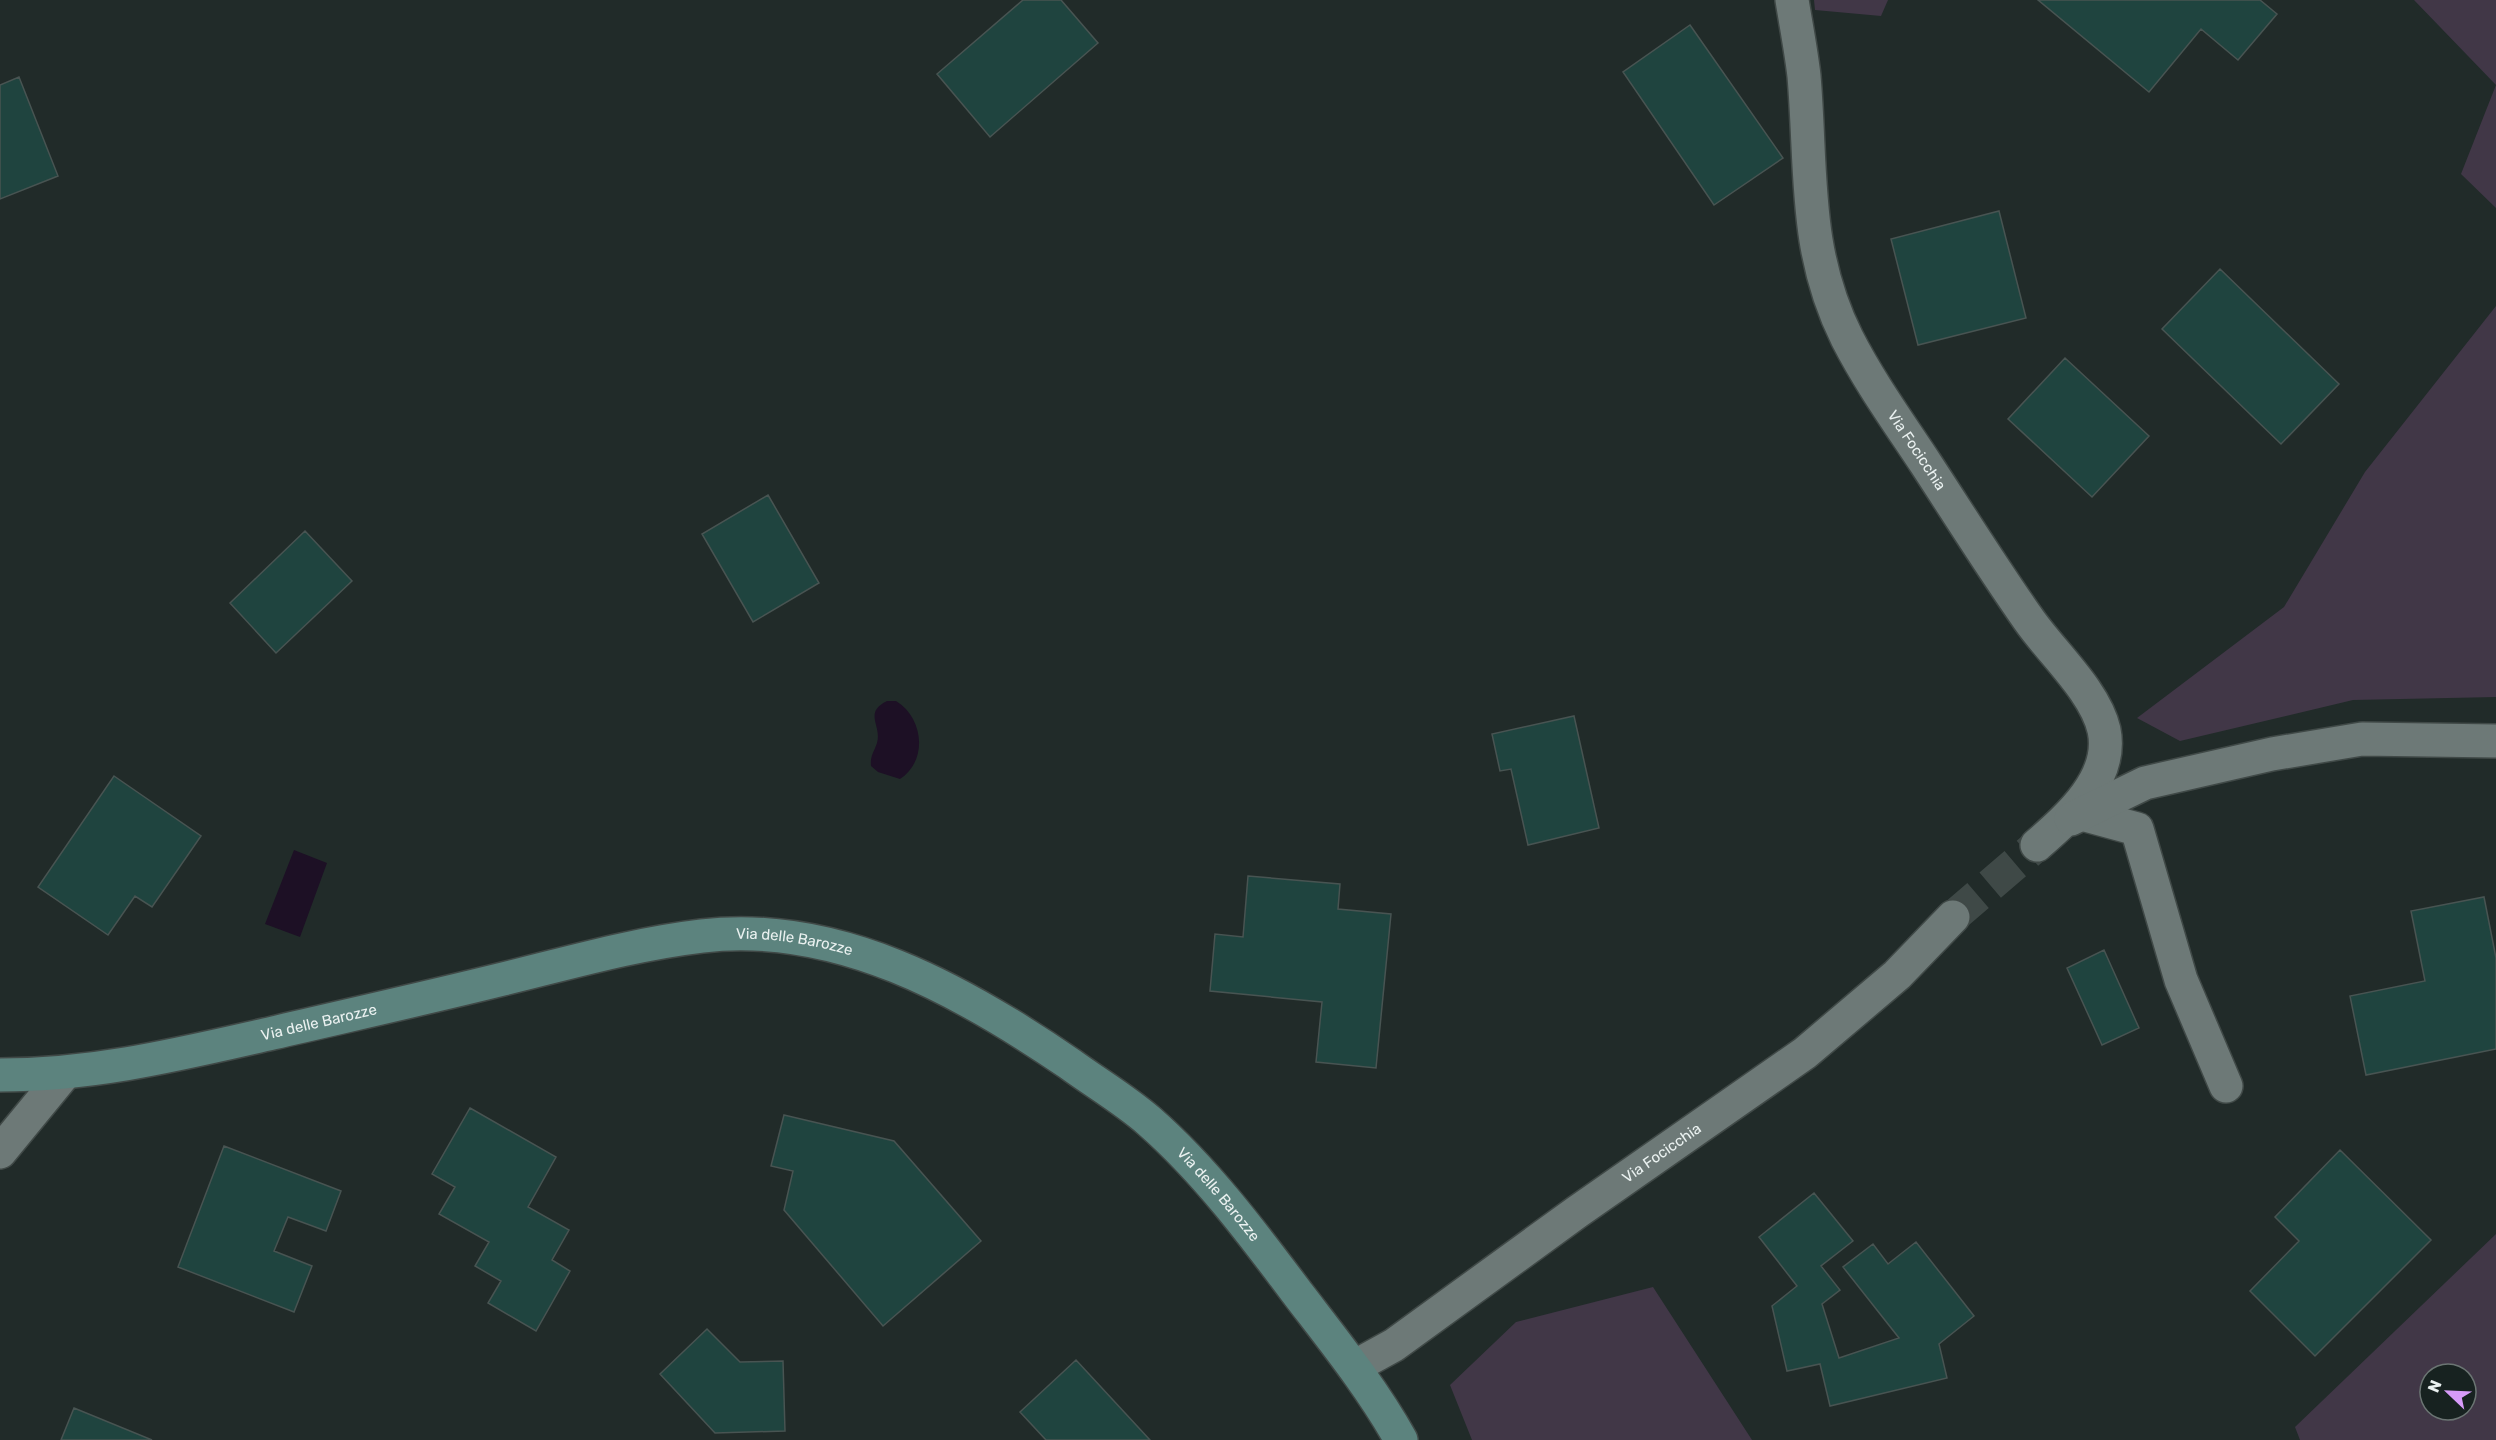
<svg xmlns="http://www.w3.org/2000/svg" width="2496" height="1440" font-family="Rubik,sans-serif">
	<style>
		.green { fill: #413747; fill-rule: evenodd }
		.water { fill: #1d1025 }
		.building { fill: #1f443f; stroke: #485452; stroke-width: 1.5 }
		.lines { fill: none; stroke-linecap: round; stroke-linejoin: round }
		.minor-tunnel { stroke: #3f4947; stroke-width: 33; stroke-dasharray: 33 16; stroke-linecap: butt }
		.minor-casing { stroke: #404947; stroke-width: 36 }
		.secondary-casing { stroke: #404947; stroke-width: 36 }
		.minor { stroke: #6d7977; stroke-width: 33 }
		.secondary { stroke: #5c837e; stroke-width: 33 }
		.labels { text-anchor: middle; stroke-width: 6; stroke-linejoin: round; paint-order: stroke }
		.street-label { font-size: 15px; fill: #eaf1f0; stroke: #172220 }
	</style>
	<rect width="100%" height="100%" fill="#212b29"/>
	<path class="green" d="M1814,0h74l-7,16 -66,-6z
		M2414,0h82v208l-35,-34 35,-89z
		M2496,306v391l-143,3 -173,41 -43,-23 147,-111 81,-135z
		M2496,1234v206h-196l-5,-13zM2430,1374h36v36h-36z
		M1653,1287l99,153h-280l-22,-55 66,-63z"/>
	<path class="water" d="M887,701h9c28,17 32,60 4,78l-22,-7 -7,-6c-1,-10 3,-14 6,-23 5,-18 -14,-30 10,-42z
		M294,850l33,13 -27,74 -35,-13z"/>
	<path class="building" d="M1023,0h38l37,43 -108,94 -53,-63z
		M2038,0h222l17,14 -39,46 -37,-31 -52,63z
		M1690,25l93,133 -69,47 -91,-133z
		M19,77l39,99 -58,23v-114z
		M1999,211l27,107 -108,27 -27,-106z
		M2220,269l119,115 -58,60 -119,-115z
		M2065,358l84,78 -57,61 -84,-78z
		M768,495l51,88 -66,39 -51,-88z
		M305,531l47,50 -76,72 -46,-50z
		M1574,716l25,112 -71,17 -17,-76 -11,2 -8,-37z
		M114,776l87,60 -49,71 -17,-11 -27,39 -70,-48z
		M1248,876l92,8 -2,25 53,5 -15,154 -60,-6 6,-60 -112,-11 5,-57 28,3z
		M2484,897l12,61v91l-130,26 -16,-79 75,-15 -14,-70z
		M2104,950l35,78 -37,17 -35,-77z
		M470,1108l86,49 -28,50 41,23 -17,30 18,11 -34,60 -48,-28 13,-22 -26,-15 14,-24 -50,-28 16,-27 -23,-13z
		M784,1115l110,26 87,100 -98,85 -99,-116 9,-39 -22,-5z
		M224,1146l117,45 -15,40 -38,-14 -14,34 38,15 -18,46 -116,-45z
		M2340,1150l91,90 -116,116 -65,-65 49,-50 -24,-24z
		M1814,1193l39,48 -32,25 19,24 -18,14 17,54 60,-20 -56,-71 30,-23 15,20 28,-22 58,74 -35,28 8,34 -117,28 -10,-42 -33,7 -15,-65 25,-20 -38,-49z
		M707,1329l33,33 43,-1 2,70 -70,2 -55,-59z
		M1076,1360l74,80h-104l-26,-28z
		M74,1408l78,32h-91z"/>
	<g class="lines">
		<path class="minor-tunnel" d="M1953,917l84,-72"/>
		<g class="minor-casing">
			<g id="minor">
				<path id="s1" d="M1792,0c4,25 9,50 12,76 8,94 -1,174 43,262 23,45 52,85 79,126 34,52 67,105 103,156 23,33 66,71 75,110 10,48 -35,87 -67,115"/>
				<path d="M2082,814l55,15 44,151 45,106"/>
				<path d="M2071,819l74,-36 127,-29 90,-15 134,2"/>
				<path d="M0,1152l64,-78"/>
				<path id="s2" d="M1354,1367l40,-22 183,-133 228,-159 92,-78 56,-58"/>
			</g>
		</g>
		<g class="secondary-casing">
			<g id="secondary">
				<path id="s3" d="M0,1075c96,0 180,-21 273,-42 77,-18 153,-35 230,-54 66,-16 131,-35 199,-43 135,-16 260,54 368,128 26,19 55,36 79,57 57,50 104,113 149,173 36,47 74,94 103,146"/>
			</g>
		</g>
		<use href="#minor" class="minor"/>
		<use href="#secondary" class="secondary"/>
	</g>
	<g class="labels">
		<g class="street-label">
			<text dy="5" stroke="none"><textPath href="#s1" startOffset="477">Via Focicchia</textPath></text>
			<text dy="5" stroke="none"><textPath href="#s3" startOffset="810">Via delle Barozze</textPath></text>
			<text dy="5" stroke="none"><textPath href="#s3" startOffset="324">Via delle Barozze</textPath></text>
			<text dy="5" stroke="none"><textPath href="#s2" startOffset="375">Via Focicchia</textPath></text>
			<text dy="5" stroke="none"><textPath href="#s3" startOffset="1314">Via delle Barozze</textPath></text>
		</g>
	</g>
	<g transform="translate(2448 1392) rotate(293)"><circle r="28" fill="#172220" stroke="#6b7573" stroke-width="1.5"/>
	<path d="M0-4.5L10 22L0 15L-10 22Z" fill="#d79bf9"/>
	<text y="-9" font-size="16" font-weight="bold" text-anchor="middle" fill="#eaf1f0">N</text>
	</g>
</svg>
